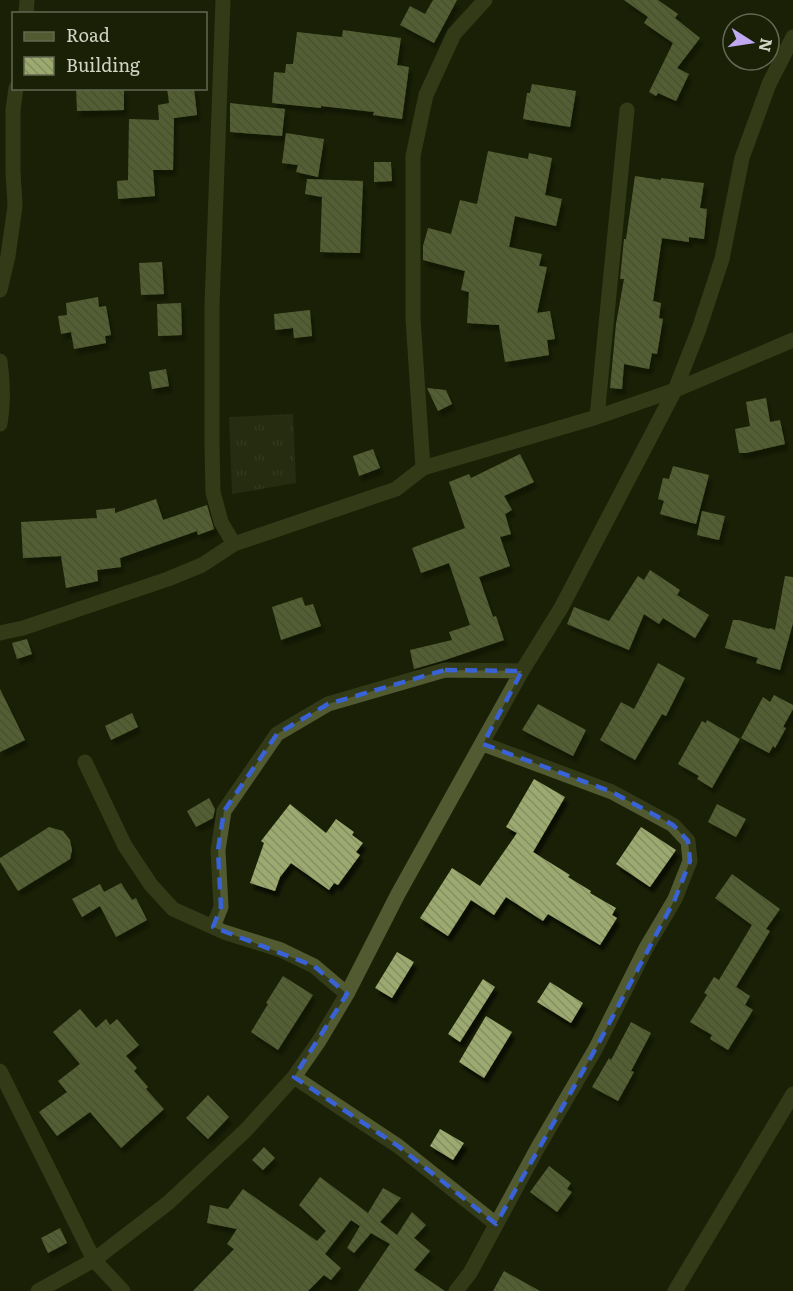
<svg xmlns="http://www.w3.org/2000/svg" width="793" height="1291" font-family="Literata,serif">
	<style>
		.grass { fill: url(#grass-tufts) }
		.building { fill: url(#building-back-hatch); filter: url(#shadow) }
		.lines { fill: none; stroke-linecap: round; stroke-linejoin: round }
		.street { stroke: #515a30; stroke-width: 15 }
		.marked { fill: none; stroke: #3862d5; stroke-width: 4.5; stroke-dasharray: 12 8; stroke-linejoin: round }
	</style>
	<defs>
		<pattern id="grass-tufts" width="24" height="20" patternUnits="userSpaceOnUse" patternTransform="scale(1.5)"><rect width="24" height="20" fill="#333a1b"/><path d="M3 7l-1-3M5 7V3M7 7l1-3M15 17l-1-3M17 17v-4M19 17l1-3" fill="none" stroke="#50563a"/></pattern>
		<pattern id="building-back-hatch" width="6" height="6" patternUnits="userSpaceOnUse" patternTransform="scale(1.5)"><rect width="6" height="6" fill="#9ca96f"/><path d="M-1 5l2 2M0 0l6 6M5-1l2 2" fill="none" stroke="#848f62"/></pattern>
		<filter id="shadow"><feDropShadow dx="3.5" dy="6" stdDeviation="1.5" flood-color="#0009"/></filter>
	</defs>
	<rect width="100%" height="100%" fill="#1a2006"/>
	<path class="grass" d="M293,414l3,69 -64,11 -3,-77z"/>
	<path class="building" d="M433,0h24l-23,43 -34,-18 10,-19 15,8z
		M624,0h34l20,14 -3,4 25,20 -23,30 12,6 -13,27 -18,-8 -2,3 -7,-4 24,-49 -29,-20 4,-6z
		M343,30l58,8 -4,27 12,2 -7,52 -29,-4 1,-3 -53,-6v2l-49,-5 2,-31 11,1 1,-9h7l4,-32 45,5z
		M532,84l44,7 -6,36 -47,-8 4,-26h3z
		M76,88h48v22l-47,1z
		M167,88h27l3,27 -23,3 -1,52h-20l2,26 -37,3 -1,-18 11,-1 1,-61 30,1 -1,-15 11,-2z
		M230,103l55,6 -3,27 -52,-4z
		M286,133l38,6 -6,38 -22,-5 2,-7 -16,-2z
		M488,151l40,8 1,-6 23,5 -7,37 17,4 -6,27 -41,-10 -6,31 33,7 -3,12 8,1 -10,46 13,-2 5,28 -8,1 2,15 -44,7 -6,-37 -32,-2 2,-31 -8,-2 4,-19 -42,-11v-14l5,-18 23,6 9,-34 17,4z
		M374,162h17l1,19 -18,1z
		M635,176l26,4v-2l43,5 -4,25 7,1 -3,30 -15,-2v5l-27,-4 -9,63 8,2 -2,15 4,1 -6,35 -5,-1 -3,16 -25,-5 -2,25 -12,-1 6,-64 8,-45h-4l4,-40h2z
		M307,179l56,2 -3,72 -40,-1 2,-55 -17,-3z
		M162,262l2,32 -23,1 -2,-32z
		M98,297l1,10 7,-1 5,29 -6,1 1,7 -32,6 -3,-17 -10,2 -3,-18 9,-1 -1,-12z
		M181,303l1,32 -24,1 -1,-32z
		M310,310l2,26 -18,2 -1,-10 -18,2 -1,-16z
		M166,369l3,17 -17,3 -3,-17z
		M427,388l19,2 6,14 -14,7z
		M766,398l4,24 10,-2 5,24 -39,9h-7l-4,-24 15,-3 -4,-24z
		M373,449l7,19 -21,8 -6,-20z
		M520,454l14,28 -30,14 8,14 -7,4 6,20 -11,3 10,29 -31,11 14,40 3,-1 8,24 -59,20 -31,9 -4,-19 42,-10 -3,-8 21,-7 -21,-62 -28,10 -9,-25 53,-20 -16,-46 20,-8 2,4z
		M673,466l36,9 -13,49 -36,-10 4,-13 -6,-2 5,-21 6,1z
		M156,499l7,21 44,-15 7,24 -16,6 -1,-4 -77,27 1,9 -24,3 1,11 -32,7 -5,-32 -38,2 -2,-36 76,-4 -1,-8 19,-2v5z
		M702,511l23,5 -6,24 -22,-5z
		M650,570l30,20 -3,5 32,20 -14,23 -32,-20 -4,6 -15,-10 -15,36 -62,-26 7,-17 35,14 29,-45 6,4z
		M785,576l8,1v46l-13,47 -24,-7 2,-5 -33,-10 8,-28h6l30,9 1,-1 5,2z
		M302,597l3,9 8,-2 8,22 -40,14 -9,-33z
		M27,639l5,15 -15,5 -5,-16z
		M658,663l27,15 -19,38 -4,-2 -27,46 -35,-20 21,-38 13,7z
		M0,689l25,51 -25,12z
		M774,695l19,10v4l-10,18 3,1 -11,20 -2,-2 -4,7 -28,-15 22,-41 7,5z
		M538,704l48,26 -13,26 -51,-26z
		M132,713l6,14 -27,13 -6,-14z
		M707,720l33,19 -28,49 -15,-9 2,-3 -21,-12 24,-43 4,2z
		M534,779l31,18 -32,55 37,23 -2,2 23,14 -1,2 26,15 -4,7 5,3 -17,27 -52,-31 -5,7 -37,-24 -12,18 -23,-15 -23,36 -28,-18 32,-50 28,18 37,-53 -11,-6z
		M209,798l6,11 -2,9 -17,9 -9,-16z
		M290,804l36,29 10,-14 18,13 -2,3 11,8 -7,9 4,3 -22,30 -4,-2 -5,7 -38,-27 -11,14 -5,14 -25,-8 14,-40 -3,-2z
		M717,804l29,15 -10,18 -28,-15z
		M49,827l14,4 7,9 2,10 -2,9 -52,32 -18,-29v-4z
		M641,827l35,23 -26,37 -34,-23z
		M732,874l48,35 -14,20 4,2 -34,56 14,9 -5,9 8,5 -25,40 -18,-11 2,-4 -22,-13 17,-27 -3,-2 10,-16 5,3 33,-55 -37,-27z
		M121,883l11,17 4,-2 11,22 -31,17 -16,-31 -18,11 -10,-18 28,-15 4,8z
		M397,952l17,10 -22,36 -17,-10z
		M283,976l30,19 -35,55 -27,-18 17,-28 -2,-1z
		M483,979l12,8 -35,55 -12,-8z
		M550,982l33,21 -12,20 -34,-21z
		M80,1009l16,19 10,-9 4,6 7,-6 22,26 -13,11 11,12 -3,3 14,16 -2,2 18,20 -43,39 -31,-36 -33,24 -18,-24 28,-20 -9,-11 22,-17 -27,-32z
		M486,1016l26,16 -28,46 -25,-16z
		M631,1022l20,11 -20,38 3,1 -16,29 -26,-14 17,-29 2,2z
		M208,1095l21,22 -21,22 -22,-21z
		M440,1129l24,14 -11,17 -23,-14z
		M264,1147l11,11 -12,12 -11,-10z
		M549,1166l22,17 -4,6 5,3 -15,20 -27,-20z
		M320,1177l48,36 15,-25 18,10 -21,24 17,13 15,-23 14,13 -12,13 16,13 -16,19 31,21h-87l32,-47 -19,-11 -17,20 -7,-5 13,-22 -9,-6 -26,34 16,14 -10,12 -7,-5 -16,16h-115l41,-42 -7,-5 10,-15 -30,-6 3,-18 18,4 15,-20 74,52 9,-10 -27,-26z
		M60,1228l7,15 -19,10 -7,-15z
		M504,1271l36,20h-47z"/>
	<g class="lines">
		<path class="street" d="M223,0l-11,306v138l1,48 8,30 13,22
			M26,14l1,-14
			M0,290l8,-34 7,-50 -2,-35v-61l3,-22
			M0,361c3,22 4,41 0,63
			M597,417l30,-307
			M423,468l-10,-149v-163l13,-61 28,-61 31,-34
			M0,633l23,-5 145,-49 34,-14 32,-21 162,-55 27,-21 174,-51 78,-27 118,-50
			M85,762l40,84 26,39 22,24 51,23 57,18 33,16 33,28
			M213,927l8,-20 -3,-57 6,-39 53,-77 51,-30 117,-34 77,1
			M0,1071l94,189 29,31
			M294,1077l104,69 98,78
			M38,1291l56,-31 74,-57 78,-73 48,-53 25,-36 28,-47 51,-100 124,-223 39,-63 114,-218 24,-61 23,-70 20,-101 27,-74 24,-47
			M456,1291l14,-18 67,-124 59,-101 50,-100 29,-49 15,-38 -2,-20 -15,-16 -61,-33 -129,-48
			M675,1291l118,-197"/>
	</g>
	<path d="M0 0H793V1291H0ZM445,670l77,1 -39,73 129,48 61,33 15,16 2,20 -15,38 -79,149 -100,176 -98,-78 -104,-69 53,-83 -33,-28 -101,-39 8,-20 -3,-57 6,-39 53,-77 51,-30z" fill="#1a2006" fill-opacity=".55" fill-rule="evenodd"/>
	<path class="marked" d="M445,670l77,1 -39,73 129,48 61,33 15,16 2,20 -15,38 -79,149 -100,176 -98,-78 -104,-69 53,-83 -33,-28 -101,-39 8,-20 -3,-57 6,-39 53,-77 51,-30z"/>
	<rect x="12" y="12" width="195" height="78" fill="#1a2006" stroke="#636852" stroke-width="1.5"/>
	<rect x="24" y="32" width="30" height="9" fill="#515a30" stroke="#636852" stroke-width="1.5"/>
	<text x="66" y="42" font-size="18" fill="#d0d4c4">Road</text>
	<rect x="24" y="57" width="30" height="18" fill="url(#building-back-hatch)" stroke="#636852" stroke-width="1.5"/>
	<text x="66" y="72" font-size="18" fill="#d0d4c4">Building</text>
	<g transform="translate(751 42) rotate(102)"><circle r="28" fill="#1a2006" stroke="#636852" stroke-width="1.5"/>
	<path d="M0-4.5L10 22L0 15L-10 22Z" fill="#c1a8f3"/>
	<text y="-9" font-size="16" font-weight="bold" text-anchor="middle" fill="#d0d4c4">N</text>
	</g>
</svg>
